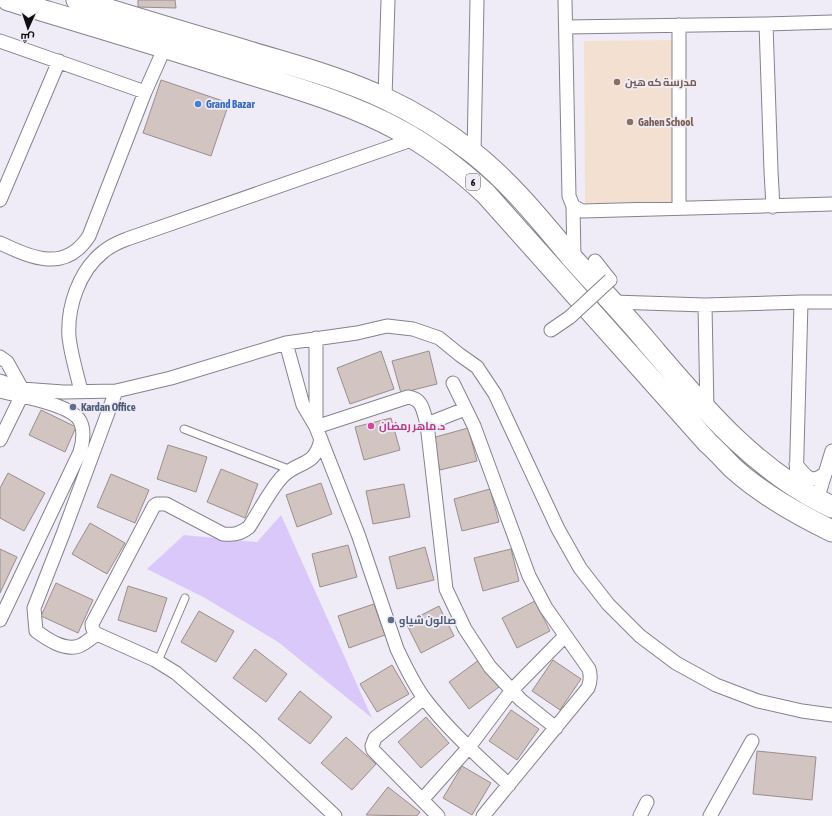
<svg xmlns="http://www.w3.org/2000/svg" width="832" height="816" font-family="'Asap Condensed',Cairo,sans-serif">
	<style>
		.education { fill: #f4e0d1 }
		.green { fill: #dbc8fb }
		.building { fill: #d1c4c1; stroke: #9a8e8b }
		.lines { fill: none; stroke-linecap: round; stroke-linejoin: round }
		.lane-casing { stroke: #86828c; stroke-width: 9 }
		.street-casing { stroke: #86828c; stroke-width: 15 }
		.primary-casing { stroke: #86828c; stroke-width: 23 }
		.lane { stroke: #fff; stroke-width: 7 }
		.street { stroke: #fff; stroke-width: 13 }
		.primary { stroke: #fff; stroke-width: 21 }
		.street-bridge-casing { stroke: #86828c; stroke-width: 15; stroke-linecap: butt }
		.street-bridge { stroke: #fff; stroke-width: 13 }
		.education-dot { fill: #8d6e63; stroke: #f0ecf7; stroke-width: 1.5 }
		.shop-dot { fill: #3f7fe0; stroke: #f0ecf7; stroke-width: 1.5 }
		.service-dot { fill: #5c6f8a; stroke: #f0ecf7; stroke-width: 1.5 }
		.hotel-dot { fill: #d1479c; stroke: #f0ecf7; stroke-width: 1.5 }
		.labels { text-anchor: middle; stroke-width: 3.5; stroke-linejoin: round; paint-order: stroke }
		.shield { fill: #f0ecf7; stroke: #525055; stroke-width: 1 }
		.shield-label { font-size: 10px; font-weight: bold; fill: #0e0d10 }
		.education-label { font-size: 11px; font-weight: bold; fill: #785e54; stroke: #f0ecf7; text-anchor: start }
		.shop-label { font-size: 11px; font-weight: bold; fill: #366cbe; stroke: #f0ecf7; text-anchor: start }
		.service-label { font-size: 11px; font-weight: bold; fill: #4e5e75; stroke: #f0ecf7; text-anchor: start }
		.hotel-label { font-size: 11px; font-weight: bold; fill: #b23c85; stroke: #f0ecf7; text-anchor: start }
	</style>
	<rect width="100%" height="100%" fill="#f0ecf7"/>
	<path class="education" d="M675,40l1,162 -91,1 -1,-162z"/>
	<path class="green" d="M281,515l91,203 -94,-76 -73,-44 -58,-29 37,-34 73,7z"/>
	<path class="building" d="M138,0h37l1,8 -38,-1z
		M161,80l68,23 -18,53 -68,-23z
		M381,351l13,38 -44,15 -13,-36z
		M429,351l8,33 -36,9 -9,-32z
		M41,410l35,17 -11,25 -36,-17z
		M391,418l9,32 -36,10 -9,-33z
		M468,428l9,33 -37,9 -8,-32z
		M168,445l39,12 -11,35 -39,-13z
		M221,469l37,15 -13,34 -38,-16z
		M8,473l37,20 -21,38 -24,-13v-30z
		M111,474l38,16 -14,33 -38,-16z
		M321,483l11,31 -35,13 -11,-32z
		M404,484l6,33 -37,7 -7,-33z
		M490,489l9,33 -37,9 -8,-32z
		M90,523l35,20 -18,31 -35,-20z
		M348,545l9,32 -37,10 -8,-33z
		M425,547l9,33 -37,9 -8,-32z
		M0,549l17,8 -17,36z
		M511,549l8,32 -36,10 -9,-33z
		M56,583l37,17 -15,33 -37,-17z
		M128,586l39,12 -11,34 -38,-12z
		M535,601l15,30 -33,17 -15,-30z
		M374,604l11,31 -36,13 -11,-32z
		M439,606l15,30 -33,17 -15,-30z
		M199,611l35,20 -18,31 -35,-20z
		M255,649l32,25 -21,28 -33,-24z
		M479,660l20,27 -30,22 -20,-27z
		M553,660l28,19 -21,31 -28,-19z
		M392,665l17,29 -32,18 -17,-28z
		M300,691l32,26 -22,27 -32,-25z
		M511,710l28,19 -22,31 -28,-19z
		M426,717l23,26 -28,25 -23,-26z
		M346,737l30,27 -24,26 -31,-27z
		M757,751l59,6 -4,43 -59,-6z
		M462,766l29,17 -19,32 -29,-17z
		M388,787l32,25 -3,4 -51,-1z"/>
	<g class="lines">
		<g class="lane-casing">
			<path id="lane" d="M184,429l107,41
				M158,661l27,-63"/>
		</g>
		<g class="street-casing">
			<path id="street" d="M565,0l4,196 4,10 9,5 250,-7
				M766,24l5,147 2,36
				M566,27l200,-3 66,-2
				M0,41l145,51
				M385,98l3,-98
				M474,153l3,-153
				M0,200l59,-139
				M573,206l1,53
				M679,207v-182
				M0,243c32,15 65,30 89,-7l56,-144 20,-45
				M595,261l15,19
				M613,302l92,3 96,-3h31
				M705,305l2,106
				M551,330l19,-13
				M316,338v89
				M286,343l17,62 13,22 42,107 39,115c8,17 16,34 27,49 24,32 56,60 85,87
				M0,357l7,5 15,27 -1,8 -21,43
				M0,381l22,8 41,3 53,-1 55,-13 115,-35 71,-10 30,-7 26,3 26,9 21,17 17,12 18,27 63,135 22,39 28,36 32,32 36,27 40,22 42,16 44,10 30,4
				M453,383l21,43 55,150 17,32 43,61c2,7 2,12 -1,19l-105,128
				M0,391c19,5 71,13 80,30 5,10 3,21 0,31l-80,168
				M81,391c-4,-17 -10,-36 -12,-54 -2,-30 10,-66 34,-85 7,-6 16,-10 24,-13l287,-100
				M427,424l38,-15
				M316,427l92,-30c15,2 15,14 19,27l19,165 19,40 25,38 31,33 35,28
				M321,439c-6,29 -23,21 -39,38 -12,13 -23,35 -33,50 -9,7 -15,8 -26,7l-57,-30h-9l-3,2 -62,118c0,5 1,7 5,10l58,26 21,13 78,67 81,76
				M796,464c9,12 16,22 30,8
				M796,488l5,-186
				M817,500l15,-49
				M97,634c-6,4 -12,10 -18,12 -15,5 -32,-7 -43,-15l-2,-23 29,-74 53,-143
				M424,698l-49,40 -3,8 1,4 65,66
				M422,800l47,-53 43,-57 53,-54
				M640,816l7,-14
				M710,816l42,-75"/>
		</g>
		<g class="primary-casing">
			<path id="primary" d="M8,0c73,22 147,44 220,67 57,18 118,34 171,63 32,17 61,40 87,64l222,249c9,8 17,17 26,26 29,26 63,45 98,62
				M77,0c55,17 111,34 166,50 48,15 97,27 143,49 30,14 60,33 87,54 38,30 69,69 100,106 25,28 51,55 75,84 54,63 107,128 184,164"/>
		</g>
		<use href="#lane" class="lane"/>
		<use href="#street" class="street"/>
		<use href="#primary" class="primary"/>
		<g class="street-bridge-casing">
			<path id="street-bridge" d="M570,317l40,-37"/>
		</g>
		<use href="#street-bridge" class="street-bridge"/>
	</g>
	<g class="education-dot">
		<circle cx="617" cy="82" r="4"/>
		<circle cx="630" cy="122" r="4"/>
	</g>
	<circle class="shop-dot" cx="198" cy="104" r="4"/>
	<g class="service-dot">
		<circle cx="73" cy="407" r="4"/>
		<circle cx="391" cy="620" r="4"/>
	</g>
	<circle class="hotel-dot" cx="371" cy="426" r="4"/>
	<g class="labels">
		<rect class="shield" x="466" y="174" width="14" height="16" rx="3"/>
		<g class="shield-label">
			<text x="473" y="186">6</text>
		</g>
		<g class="education-label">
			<text x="625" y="86">مدرسة كه هين</text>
			<text x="638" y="126">Gahen School</text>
		</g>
		<g class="shop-label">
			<text x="206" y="108">Grand Bazar</text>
		</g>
		<g class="service-label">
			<text x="81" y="411">Kardan Office</text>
			<text x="399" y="624">صالون شياو</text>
		</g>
		<g class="hotel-label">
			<text x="379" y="430">د. ماهر رمضان</text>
		</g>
	</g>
	<g transform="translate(28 28) rotate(183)" stroke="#f0ecf7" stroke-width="3" paint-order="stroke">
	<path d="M0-3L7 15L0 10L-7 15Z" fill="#0e0d10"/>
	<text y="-6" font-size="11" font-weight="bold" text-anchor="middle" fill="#0e0d10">ش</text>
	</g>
</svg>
